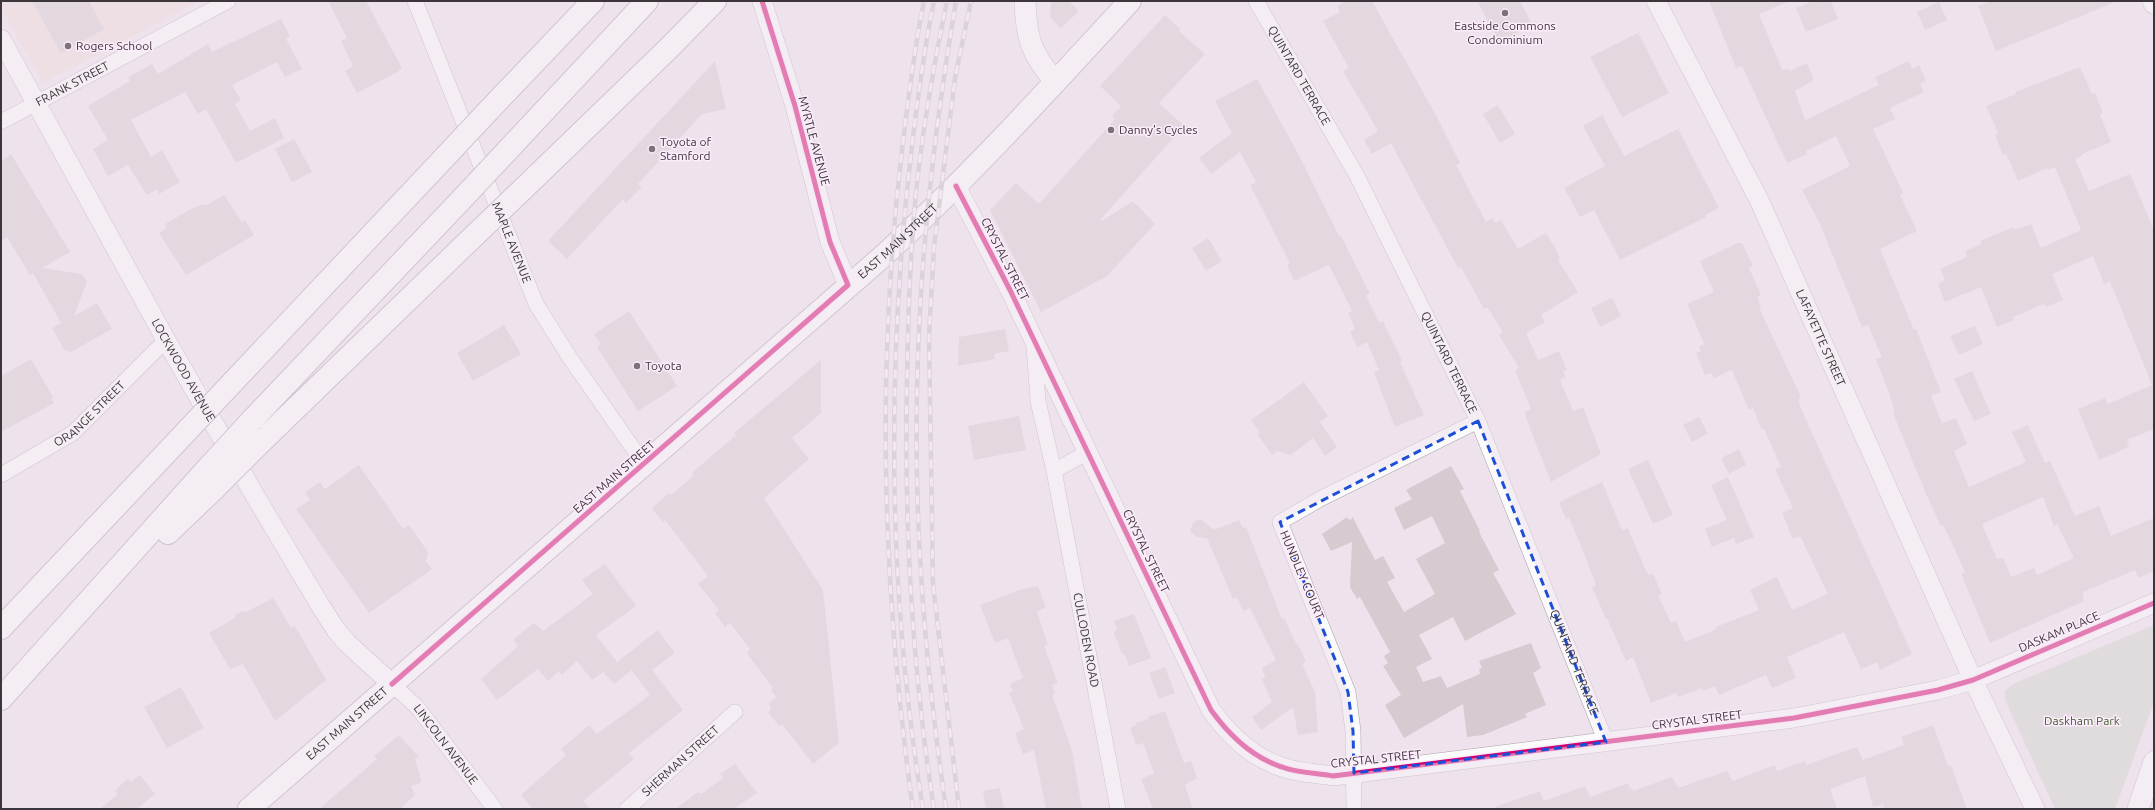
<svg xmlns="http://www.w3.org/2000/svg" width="2155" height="810" font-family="Ubuntu,sans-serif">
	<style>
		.education { fill: #eddbda }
		.green { fill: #cfd2ca }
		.building { fill: #d5cbd1; fill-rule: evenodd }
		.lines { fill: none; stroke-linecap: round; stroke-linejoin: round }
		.minor-casing { stroke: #aaa2a9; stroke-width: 16 }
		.tertiary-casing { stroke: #aaa2a9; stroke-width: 20 }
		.secondary-casing { stroke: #aaa2a9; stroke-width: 22 }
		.primary-casing { stroke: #aaa2a9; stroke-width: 24 }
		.motorway-casing { stroke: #aaa2a9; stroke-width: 24 }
		.minor { stroke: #fcfbfc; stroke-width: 15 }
		.tertiary { stroke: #fcfbfc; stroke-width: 19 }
		.secondary { stroke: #fcfbfc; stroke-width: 21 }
		.primary { stroke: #fcfbfc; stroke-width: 22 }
		.motorway { stroke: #fcfbfc; stroke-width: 22 }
		.rail-casing { stroke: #c4c1c3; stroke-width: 4.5 }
		.rail { stroke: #fdecfb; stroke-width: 3; stroke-dasharray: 9; stroke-linecap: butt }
		.motorway-bridge-casing { stroke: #aaa2a9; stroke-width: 24; stroke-linecap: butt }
		.motorway-bridge { stroke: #fcfbfc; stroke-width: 22 }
		.cycleway-casing { stroke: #fdecfb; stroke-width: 8 }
		.cycleway { stroke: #d6006c; stroke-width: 5 }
		.marked { fill: none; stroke: #1d4ed8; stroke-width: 3; stroke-dasharray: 8 5; stroke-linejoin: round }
		.poi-dot { fill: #7b727a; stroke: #fdecfb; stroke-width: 1.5 }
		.labels { text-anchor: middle; stroke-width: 3; stroke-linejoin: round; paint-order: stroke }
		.poi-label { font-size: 12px; fill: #3d353c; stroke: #fdecfb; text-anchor: start }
		.street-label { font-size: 12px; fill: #3d353c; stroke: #fdecfb }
		.park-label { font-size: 12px; fill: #416133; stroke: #fdecfb }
	</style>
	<rect width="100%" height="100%" fill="#eee2ec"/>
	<path class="education" d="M1,1h198l-156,82 -42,-75z"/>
	<path class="green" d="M2154,625v77l-39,107h-60l-50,-109v-9l8,-7z"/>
	<path class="building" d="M32,1h57l15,28 -43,24z
		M328,1h38l36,67 -4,2 1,1 -42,22 -12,-22 8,-5 -12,-25 6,-3z
		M1051,1h18l10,10 -18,17 -11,-11z
		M1346,1h26l65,116 23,46 -4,2 30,57 6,-4 3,5 6,-3 17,29 28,-16 11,18 3,8 -2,1 20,32 -37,23 4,7 -19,11 12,27 21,-9 8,19 -4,1 3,6 -6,3 13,31 10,-4 18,47 -50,28 -25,-64 -1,-6 6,-3 -16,-39 4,-2 -20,-33 4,-3 -16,-25 -3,2 -23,-42 -3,1 -67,-125 -19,11 -8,-14 14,-9 -35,-60 6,-3 -26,-47 17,-9 -3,-6z
		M1477,1h43l12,23 -32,19z
		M1709,1h81l-31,13 23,56 7,-1 1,2 17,-8 7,17 -19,11 10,29 74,-35 -4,-8 34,-16 3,8 7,-4 7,16 -6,3 4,8 -34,16 5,11 -22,10 30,64 -3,2 17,36 -37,18 34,81 2,-1 25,63 -10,4 11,27 14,-5 11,26 -13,7 15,36 57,-25 -14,-30 16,-7 17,38 5,-2 25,55 24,-10 12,30 43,-18v53l-16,7 -3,-8 -52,22 1,3 -2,1 2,5 -94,42 -29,-69 4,-2 -17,-37 -5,-10 -2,1 -15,-32 -33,-81 2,-1 -7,-22 -12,-31 6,-2 -14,-32 -6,2 -42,-103 -18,-34 48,-24 -14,-30 -30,15 1,3 -20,9 -45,-97 -6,2zM2043,497l11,29 3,-2 17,34 -37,17 -3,-7 -23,9 -8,-19 -6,1 -15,-35z
		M1813,1h18l7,18 -32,13 -10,-24z
		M1991,1h123l1,1 -119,49 -18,-45z
		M1939,2l8,18 -22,10 -8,-18z
		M1165,15l15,14 -1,2 26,23 -46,49 25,23 -83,93 1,2 31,-20 22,23 -48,52 -66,36 -51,-102 26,-27 23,21 76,-85 -3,-3 9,-10 -21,-20z
		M281,19l9,17 -4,3 16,30 -17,8 -8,-15 -45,23 9,15 -6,4 15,27 25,-13 9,20 -48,25 -30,-54 -8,5 -13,-22 -54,28 20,37 11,-7 18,32 -21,12 -2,-5 -10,6 -19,-30 -20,11 -15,-27 15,-9 -20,-34 42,-25 -2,-4 24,-13 6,10 50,-30 4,8z
		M1638,33l31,60 -47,24 -32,-60z
		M715,61l11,48 -24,5 -64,70 4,3 -16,16 -3,-4 -56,60 -19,-18z
		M2080,67l12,27 3,-1 8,20 -3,2 11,27 -29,12v2l-7,3 14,32 41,-17 24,56v199l-27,11 2,7 -30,13 -21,-51 27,-11 3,6 44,-19 -42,-104 -6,3 -11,-28 -41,18 11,26 -17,7 -2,-3 -31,13 1,3 -17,7 -16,-40 -36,15 -7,-17 7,-6 -5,-10 27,-12 -2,-6 17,-7 -2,-3 34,-14 1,3 16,-6 10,24 40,-18 -26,-63 -7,3 -1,-2 -29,13 -12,-28 -3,2 -8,-20 3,-2 -12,-27 30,-12 -1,-2z
		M1257,79l44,80 38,77 2,-1 7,15 22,44 -4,1 13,28 4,-2 19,40 -2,1 24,53 -29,12 -21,-55 5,-2 -12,-28 -10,5 -7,-15 5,-3 -7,-16 4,-2 -23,-46 -35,16 -7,-16 3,-2 -40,-78 6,-3 -16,-30 -29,22 -12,-16 33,-25 -17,-32z
		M1498,105l17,29 -15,9 -17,-29z
		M1602,115l22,41 54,-27 41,79 -14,7 1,2 -86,43 -26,-50 -14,7 -16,-29 41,-22 -22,-40z
		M294,139l18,33 -20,10 -17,-33z
		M11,154l59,98 -28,16 40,6 5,8 -13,34 23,-13 15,26 -43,24 -2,-3 -2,1 -13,-23 9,-5 -28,-50 -3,2 -23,-38 -6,4v-80z
		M224,195l18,27 3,-2 9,15 -68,40 -27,-42 8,-5 -2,-4 28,-16 10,-4 2,2z
		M1208,238l14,23 -16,10 -14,-23z
		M1738,243h4l11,23 -4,2 12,27 -4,2 4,10 -2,1 41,87 -1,8 4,10 109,241 -32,16 -3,-8 -16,7 -17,-37 -57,25 9,21 -24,10 -6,-13 -47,20 -4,-9 -12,5 -1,-3 -24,9 -2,-4 -25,10 -18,-46 -7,4 -19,-43 -1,1 -14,-32 4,-2 -14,-37 -13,-30 -3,1 -7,-17 43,-20 20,48 6,-2 18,43 3,4 4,-1 9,20 -4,1 13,28 5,-2 9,21 32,-13 -1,-2 43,-17 -9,-20 27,-13 15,33 36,-16 -28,-58 -7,3 -11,-26 11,-5 -18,-39 6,-2 -17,-38 -2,1 -9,-22 -4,2 -17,-40 -18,8 -3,-5 -6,2 -9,-22 5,-2 -2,-4 5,-3 -17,-40 27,-12 -14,-31z
		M1612,298l9,18 -21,11 -9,-19z
		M629,311l48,75 -39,25 -41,-64 4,-3 -7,-10z
		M504,325l17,29 -48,27 -16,-28z
		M1975,326l8,18 -24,11 -9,-19z
		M1005,329l4,22 -15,3 1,5 -37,7 1,-29z
		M31,359l22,38 -2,1 3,5 -53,29v-56z
		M821,360v53l-29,25 17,21 -45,39 59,92 16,153 -26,21 -31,-40 -3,2 -11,-14 3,-2 -2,-7 7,-6 -5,-7 2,-2 -24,-32 -2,-4 3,-3 -20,-26 -5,4 -10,-14 4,-3 -21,-26 10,-8 -43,-56 -2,2 -11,-14 17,-15 2,2 23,-20 -2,-2 44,-38 -2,-2z
		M1972,371l19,43 -17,7 -20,-42z
		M1304,382l24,34 -8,6 17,25 -12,9 -12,-18 -22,17 -14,-4 -5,4 -15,-21 3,-2 -9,-12z
		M1019,416l7,34 -52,10 -6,-34z
		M1699,417l9,17 -16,8 -9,-17z
		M1739,449l7,16 -17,9 -8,-16z
		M1648,460l25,55 -20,9 -25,-55z
		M359,465l44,64 6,-4 19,27 -2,9 6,8 -63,44 -73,-104 14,-9 -5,-8 15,-10 5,7z
		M1451,466l13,23 -4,2 20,40 -1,1 20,38 -6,3 23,41 -51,27 -12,-24 -34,18 13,24 -16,8 7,15 18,-6 6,12 33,-14 -1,-5 3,-1 -3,-7 52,-18 10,25 -8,5 13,32 -21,9 2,3 -44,18 -16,2 -4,-33 -59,34 -19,-33 16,-10 -18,-29 5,-3 -4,-7 6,-4 -30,-55 -3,2 -7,-12 2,-45 -21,9 -9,-17 25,-17 2,3 3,-1v-3l23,44 8,-4 12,22 -8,4 17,30 31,-18 -19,-35 29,-16 -13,-27 -28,14 -10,-22 18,-9 -6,-9z
		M1728,477l26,60 -18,7 -2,-6 -22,9 -7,-18 22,-9 -16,-35z
		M1197,520h5l12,10 25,-10 4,8 3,-1 36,92 2,-1 12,26h2l8,18 -4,2 13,28 3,40 -20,3 -5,-28 -32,23 -9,-13 20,-15 -10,-23 3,-2 -3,-9 14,-8 -26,-52 -7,3 -6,-14 -4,2 -26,-61 -10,-1 -7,-6 3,-8z
		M605,564l31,42 -40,29 21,27 41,-32 17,23 -23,17 31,40 -54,43 5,6 -51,42 7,8h-57l-12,-14 45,-40 -5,-6 28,-24 8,9 53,-39 -18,-25 -18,14 -11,-12 -11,8 -15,-19 -15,14 -3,-4 -11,10 -10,-12 -41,31 -16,-21 37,-33 -5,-6 12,-10 9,-7 9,8 50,-37 -11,-14z
		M1038,586l8,21 -9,5 11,33 -4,1 14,37 -6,2 3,9 -3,1 20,55 10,59h-36l-12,-59 -11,4 -8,-21 9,-4 -15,-37 4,-1 -3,-7 13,-6 -15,-40 -13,5 -15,-38 39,-15z
		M273,598l18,30 4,-2 31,54 -51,41 -32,-57 -13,5 -21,-36 26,-15 1,-4 7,-3 3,1z
		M1134,614l17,44 -22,8 -4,-11 -3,-1 -8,-21 3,-4 -3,-8z
		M1165,667l10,26 -16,6 -10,-26z
		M181,687l23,41 -37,20 -23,-41z
		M1165,711l19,52 7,-2 6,17 -12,7 8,24h-40l-12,-30 13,-6 -11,-30 -7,2 -6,-17 6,-3v-2l13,-4 -1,-2z
		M1933,725l15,41 3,-1 16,44h-83l-1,-5 -10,3 -8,-31 -35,13 7,20h-342v-2l45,-16 4,10 41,-15 5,11 38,-14 2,6 2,-1 1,3 39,-14 6,11 49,-17 6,10 42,-16 2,6 28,-10 1,4 51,-18 6,13 41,-15 -3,-8z
		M399,735l20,22 -4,2 6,21 -1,3 -9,3 4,9 -15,14h-81l58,-50 -3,-3z
		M735,764l22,29 -22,15 2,1h-62l23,-17 3,2 22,-16 -3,-4z
		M140,775l15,19 -18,15h-37l18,-15 -3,-4 13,-11 3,3z
		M1000,788l4,21h-18l-3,-18z"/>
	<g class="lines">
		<g class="minor-casing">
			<g id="minor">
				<path id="s1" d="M415,1l121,303 34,54 74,106"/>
				<path id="s2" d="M1256,1l101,175 121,245 128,321"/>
				<path id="s3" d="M1,122l227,-121"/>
				<path id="s4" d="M1034,346l4,55 16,70 64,338"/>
				<path d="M1054,471l34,-19"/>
				<path id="s5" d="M1,475l72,-42 93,-93"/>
				<path id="s6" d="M392,684l25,23 78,102"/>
				<path id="s7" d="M627,809l108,-97"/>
				<path d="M1354,809l-1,-78 -5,-39 -68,-170 42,-24 156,-77"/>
			</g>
		</g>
		<g class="tertiary-casing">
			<g id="tertiary">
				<path d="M762,1l33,105 35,136 18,43"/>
				<path id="s8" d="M1656,1l104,201 213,478 62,129"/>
				<path id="s9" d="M1,39l165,301 88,154 66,111 16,25 11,13 45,41"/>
				<path d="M956,186l54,104 201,420c18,25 40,47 71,57 15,6 35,6 51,9l461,-58 144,-28 35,-10 181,-77"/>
			</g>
		</g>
		<g class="secondary-casing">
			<path id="secondary" d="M1025,1c1,36 6,54 31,81
				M2153,1l1,2
				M2138,809l16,-47"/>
		</g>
		<g class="primary-casing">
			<g id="primary">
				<path id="s10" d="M249,809l633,-552c88,-81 167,-168 248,-256"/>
			</g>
		</g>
		<g class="motorway-casing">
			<path id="motorway" d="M489,110l104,-109
				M506,152l141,-151
				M522,190l147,-142 46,-47
				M232,383l213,-226
				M252,420l209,-220
				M264,439l212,-205
				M168,533l47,-45
				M1,628l184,-195
				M1,699l205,-229"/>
		</g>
		<use href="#minor" class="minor"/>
		<use href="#tertiary" class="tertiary"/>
		<use href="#secondary" class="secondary"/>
		<use href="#primary" class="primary"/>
		<use href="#motorway" class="motorway"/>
		<g class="rail-casing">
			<path id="rail" d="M913,809c-31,-219 -37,-439 -11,-659 6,-50 12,-100 22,-149
				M923,809c-32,-196 -36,-401 -18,-598 7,-70 15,-141 29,-210
				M934,809c-22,-141 -30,-285 -27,-427 1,-69 3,-139 11,-208 7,-58 17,-116 29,-173
				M946,809c-20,-137 -32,-276 -29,-415 2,-132 17,-263 39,-393
				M959,809l-26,-225 -4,-248 5,-89 21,-169 16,-77"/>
		</g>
		<use href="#rail" class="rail"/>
		<g class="motorway-bridge-casing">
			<path id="motorway-bridge" d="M445,157l44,-47
				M461,200l45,-48
				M476,234l46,-44
				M185,433l47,-50
				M206,470l46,-50
				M215,488l49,-49"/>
		</g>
		<use href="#motorway-bridge" class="motorway-bridge"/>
		<g class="cycleway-casing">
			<path id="cycleway" d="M956,186l54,104 201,420c18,25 40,47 71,57 15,6 35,6 51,9l461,-58 144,-28 35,-10 181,-77
				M392,684l456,-399 -18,-43 -35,-136 -33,-105"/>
		</g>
		<use href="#cycleway" class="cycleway"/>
	</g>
	<path d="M0 0H2155V810H0ZM1478,421l128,321 -252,31 -1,-42 -5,-39 -68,-170z" fill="#eee2ec" fill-opacity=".55" fill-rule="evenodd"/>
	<path class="marked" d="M1478,421l128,321 -252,31 -1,-42 -5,-39 -68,-170z"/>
	<g class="poi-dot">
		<circle cx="1505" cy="13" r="4"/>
		<circle cx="68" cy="46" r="4"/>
		<circle cx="1111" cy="130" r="4"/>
		<circle cx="652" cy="149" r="4"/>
		<circle cx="637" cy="366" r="4"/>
	</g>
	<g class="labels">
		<g class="poi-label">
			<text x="1505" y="30" text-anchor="middle">Eastside Commons<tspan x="1505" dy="14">Condominium</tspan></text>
			<text x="76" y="50">Rogers School</text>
			<text x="1119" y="134">Danny's Cycles</text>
			<text x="660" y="146">Toyota of<tspan x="660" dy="14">Stamford</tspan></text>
			<text x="645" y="370">Toyota</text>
		</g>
		<g class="street-label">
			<text dy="4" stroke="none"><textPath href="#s2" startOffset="86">QUINTARD TERRACE</textPath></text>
			<text dy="4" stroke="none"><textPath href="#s3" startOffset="81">FRANK STREET</textPath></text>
			<text transform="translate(814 141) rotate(75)" y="4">MYRTLE AVENUE</text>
			<text dy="4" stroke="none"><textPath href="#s10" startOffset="862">EAST MAIN STREET</textPath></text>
			<text dy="4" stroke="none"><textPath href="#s1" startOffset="260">MAPLE AVENUE</textPath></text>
			<text transform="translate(1005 259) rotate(63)" y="4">CRYSTAL STREET</text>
			<text dy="4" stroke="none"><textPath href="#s8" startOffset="375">LAFAYETTE STREET</textPath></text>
			<text dy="4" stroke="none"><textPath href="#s2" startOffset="410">QUINTARD TERRACE</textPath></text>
			<text dy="4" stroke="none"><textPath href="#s9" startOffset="378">LOCKWOOD AVENUE</textPath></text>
			<text dy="4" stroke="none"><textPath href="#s5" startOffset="108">ORANGE STREET</textPath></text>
			<text transform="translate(614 477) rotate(-41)" y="4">EAST MAIN STREET</text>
			<text transform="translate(1146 551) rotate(64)" y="4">CRYSTAL STREET</text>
			<text transform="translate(1302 575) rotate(67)" y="4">HUNDLEY COURT</text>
			<text transform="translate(2059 632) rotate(-23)" y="4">DASKAM PLACE</text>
			<text dy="4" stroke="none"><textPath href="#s4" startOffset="299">CULLODEN ROAD</textPath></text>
			<text dy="4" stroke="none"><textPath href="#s2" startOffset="735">QUINTARD TERRACE</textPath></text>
			<text transform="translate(1697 720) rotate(-7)" y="4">CRYSTAL STREET</text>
			<text dy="4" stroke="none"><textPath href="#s10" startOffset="130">EAST MAIN STREET</textPath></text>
			<text dy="4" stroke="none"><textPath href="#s6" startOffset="81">LINCOLN AVENUE</textPath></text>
			<text transform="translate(1376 759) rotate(-6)" y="4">CRYSTAL STREET</text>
			<text dy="4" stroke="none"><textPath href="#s7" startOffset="72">SHERMAN STREET</textPath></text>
		</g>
		<g class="park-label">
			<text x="2082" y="725">Daskham Park</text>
		</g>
	</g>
	<rect width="2155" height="810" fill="none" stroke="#3d353c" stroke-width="4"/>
</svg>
